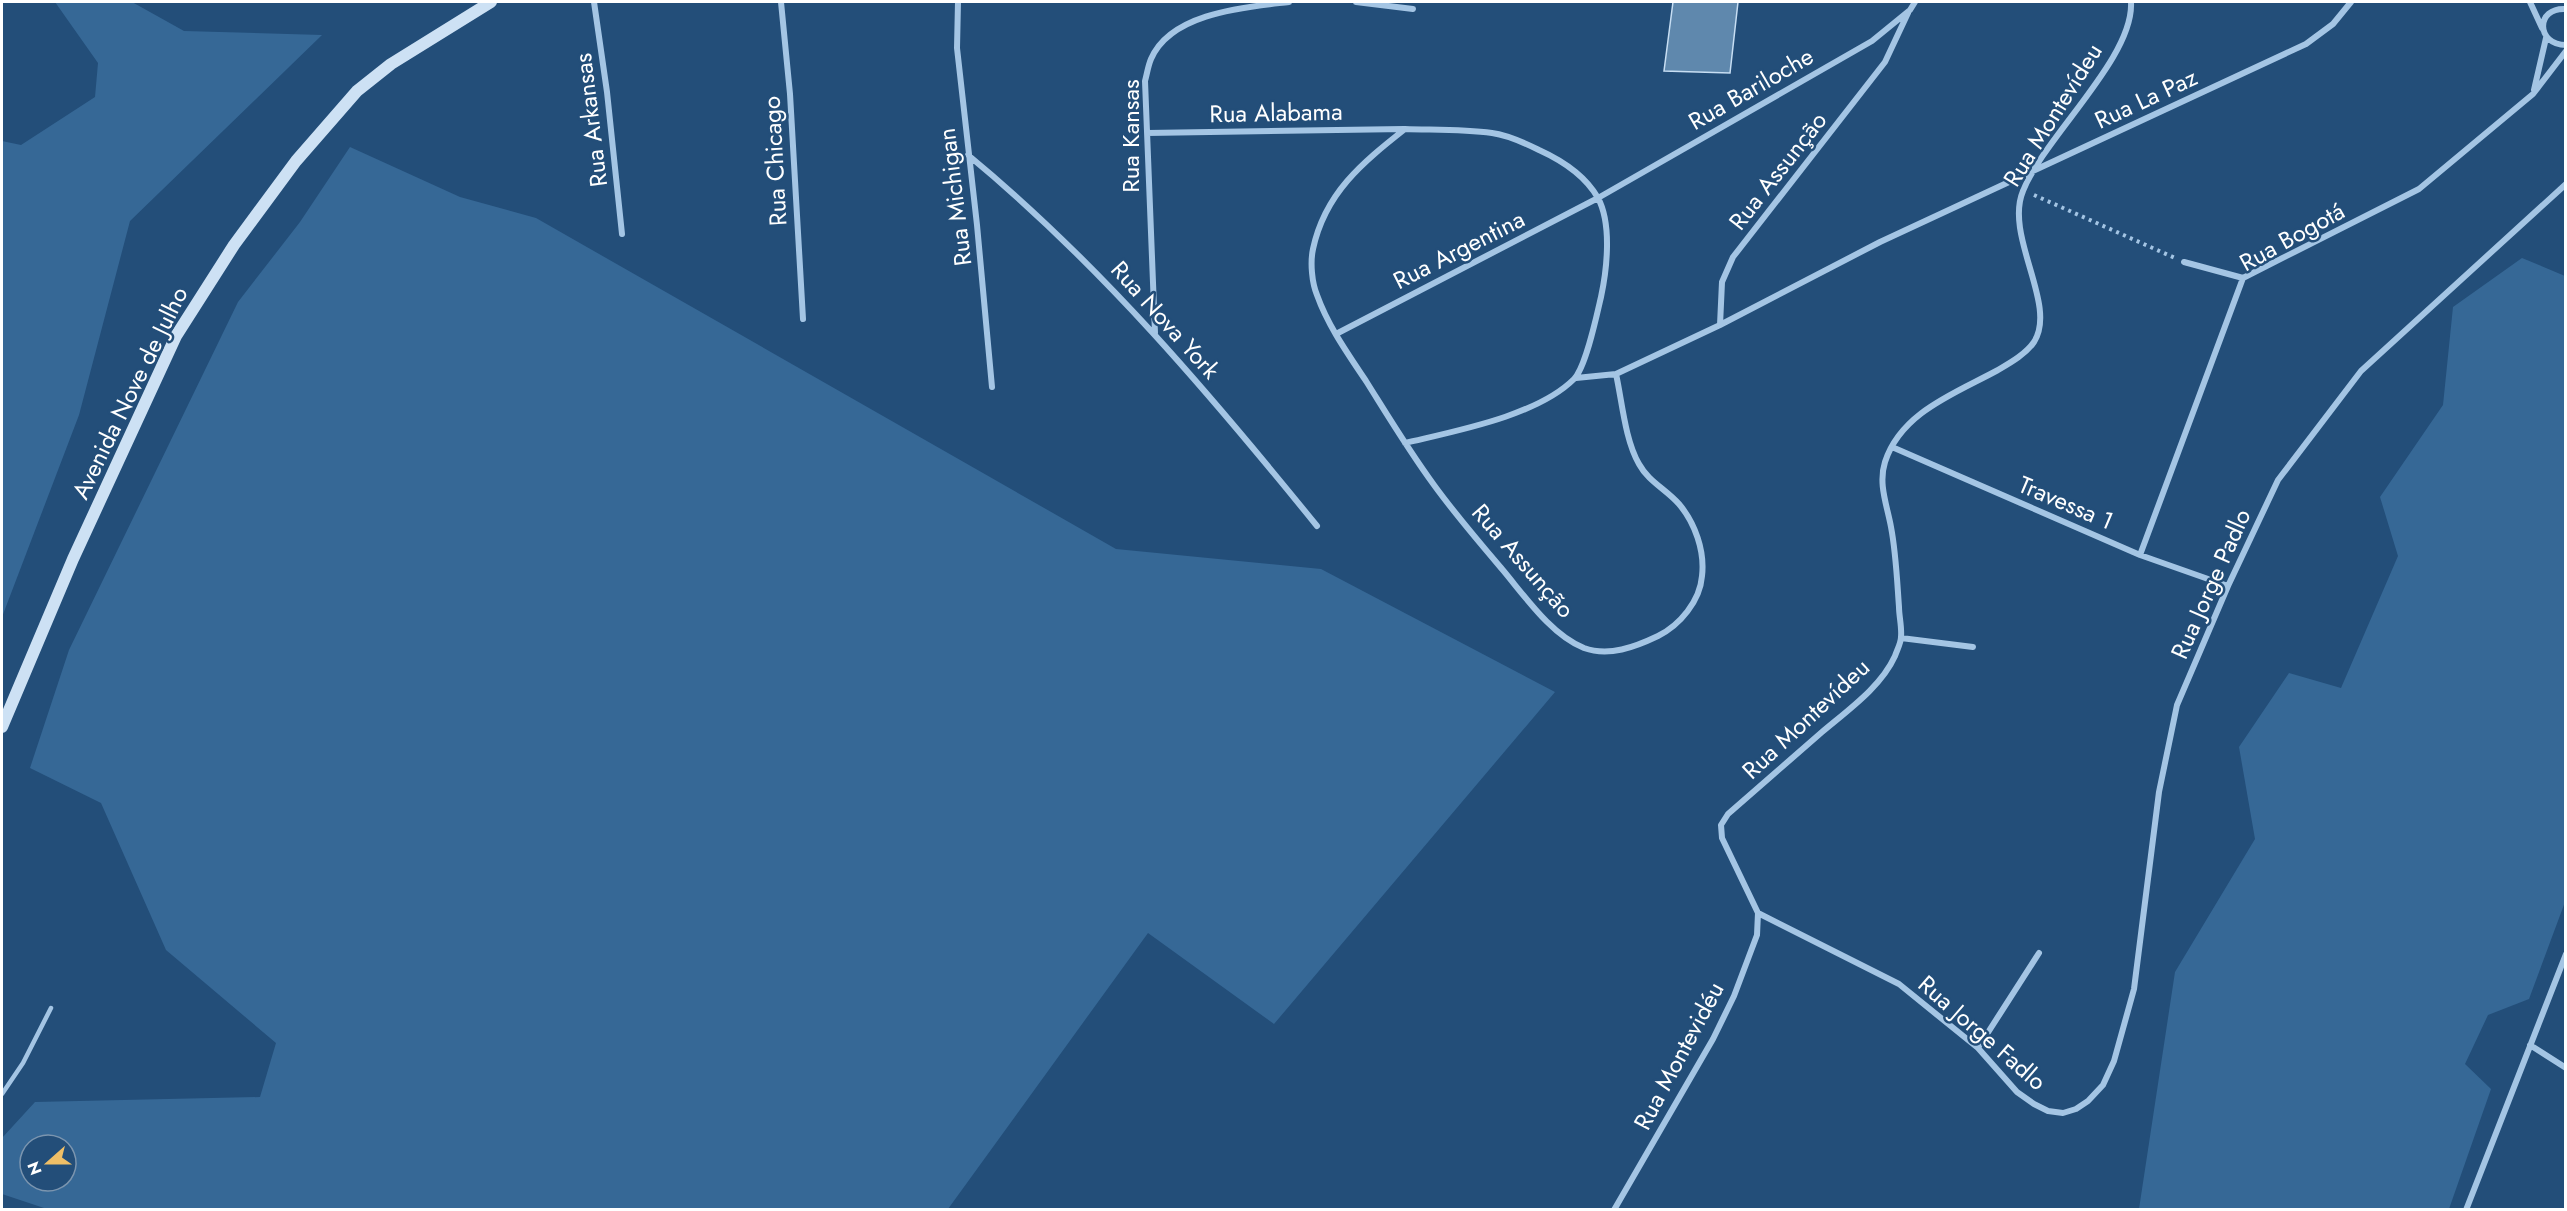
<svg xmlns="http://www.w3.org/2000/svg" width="2567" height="1211" font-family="Jost,sans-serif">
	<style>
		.green { fill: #366896; fill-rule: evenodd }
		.building { fill: #5f88ad; stroke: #c7def3; stroke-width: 1.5 }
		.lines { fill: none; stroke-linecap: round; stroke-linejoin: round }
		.path { stroke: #a4c5e4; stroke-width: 4; stroke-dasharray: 3 4.5; stroke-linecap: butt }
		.lane { stroke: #a4c5e4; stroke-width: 4.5 }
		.street { stroke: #a4c5e4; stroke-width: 6 }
		.secondary { stroke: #cde1f4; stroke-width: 12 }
		.labels { text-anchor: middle; stroke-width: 5; stroke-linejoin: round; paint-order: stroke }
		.street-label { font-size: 24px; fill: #fff; stroke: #234e79 }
	</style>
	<rect width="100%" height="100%" fill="#234e79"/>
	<path class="green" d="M55,2h77l52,29 138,4 -192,186 -51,194 -77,202v-476l19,4 74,-48 3,-34z
		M350,147l110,50 76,21 580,331 205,20 234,123 -281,332 -126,-91 -200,276 -898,1 -48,-16v-56l33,-36 225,-5 16,-54 -110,-93 -65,-147 -71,-35 39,-118 169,-348 62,-80zM30,1145h36v36h-36z
		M2522,258l43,18v626l-36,97 -41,16 -23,49 26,25 -42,120h-310l36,-237 80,-133 -16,-92 50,-74 52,15 57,-132 -18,-59 63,-92 10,-98z"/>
	<path class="building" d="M1673,2h65l-8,71 -66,-2z"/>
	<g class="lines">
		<path class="path" d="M2034,195l141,63"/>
		<path class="lane" d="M2,1094l21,-31 28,-55"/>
		<path class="street" d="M594,2l13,90 15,142
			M781,2l9,92 13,225
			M958,2l-1,46 20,177 15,162
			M1356,2l57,7
			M2530,2l12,26
			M2566,9c-31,-2 -30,36 0,36
			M2534,90l12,-52
			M1147,133l257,-4
			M968,155c132,109 242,239 349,371
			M2184,262l59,16
			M1720,325l160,-83 426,-198 27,-20 18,-22
			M1155,333l-10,-252c2,-7 3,-15 6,-22 20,-47 96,-52 138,-57
			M1336,334l262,-136 274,-157 38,-31 5,-8
			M1576,378l40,-4 104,-49 2,-43 11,-25 152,-195 23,-49
			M1405,443c50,-12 132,-27 169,-64 12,-12 23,-65 27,-82 6,-28 11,-73 -3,-99 -13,-23 -37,-38 -59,-48 -14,-7 -32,-15 -47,-17 -29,-4 -59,-3 -87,-4 -43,34 -80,64 -92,120 -3,14 -1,34 4,46 11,31 31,59 49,86 22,35 43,70 68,104 21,29 45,57 68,84 22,26 49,66 82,79 25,9 51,-1 74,-12 22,-11 42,-35 44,-60 3,-25 -7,-53 -23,-72 -12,-14 -31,-23 -40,-40 -14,-24 -17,-63 -23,-90
			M1892,447l248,108 88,31
			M2140,555l103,-277 176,-89 114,-95 33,-43
			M1901,638l72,9
			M1758,913l141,71 79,64 39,44 17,12 14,7 15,2 13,-4 12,-8 15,-16 11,-24 20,-72 25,-197 18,-87 51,-119 50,-106 83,-109 205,-187
			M2530,1045l36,23
			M1978,1048l61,-95
			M1614,1210l99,-171 21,-43 23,-61 1,-22 -36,-75 -1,-13 7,-11c31,-27 63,-55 94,-82 26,-22 59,-45 73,-76 2,-6 6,-13 6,-19 1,-10 -2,-21 -2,-30 -2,-27 -3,-54 -8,-80 -4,-22 -13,-43 -6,-65 16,-50 71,-69 113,-92 12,-7 28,-16 36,-28 24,-37 -30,-106 -11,-151 21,-54 111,-133 108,-189
			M2466,1210l100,-256"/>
		<path class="secondary" d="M2,727l71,-168 103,-223 58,-91 62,-84 61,-70 34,-27 100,-62"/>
	</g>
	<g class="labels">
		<g class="street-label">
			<text transform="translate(1751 89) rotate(-30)" y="8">Rua Bariloche</text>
			<text transform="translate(2146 99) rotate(-25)" y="8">Rua La Paz</text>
			<text transform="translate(1276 113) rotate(-1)" y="8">Rua Alabama</text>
			<text transform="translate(2053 115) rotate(-58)" y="8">Rua Montevídeu</text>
			<text transform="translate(591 120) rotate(-97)" y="8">Rua Arkansas</text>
			<text transform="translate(1131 136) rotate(-90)" y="8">Rua Kansas</text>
			<text transform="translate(775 161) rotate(-93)" y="8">Rua Chicago</text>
			<text transform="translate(1778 171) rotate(-52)" y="8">Rua Assunção</text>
			<text transform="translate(955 197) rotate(-97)" y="8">Rua Michigan</text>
			<text transform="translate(2292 237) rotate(-29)" y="8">Rua Bogotá</text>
			<text transform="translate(1459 250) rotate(-27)" y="8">Rua Argentina</text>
			<text transform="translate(1165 320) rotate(48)" y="8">Rua Nova York</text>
			<text transform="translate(130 393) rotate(-64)" y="8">Avenida Nove de Julho</text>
			<text transform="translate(2066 503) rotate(23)" y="8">Travessa 1</text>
			<text transform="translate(1523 561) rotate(49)" y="8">Rua Assunção</text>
			<text transform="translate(2211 584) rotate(-66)" y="8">Rua Jorge Padlo</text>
			<text transform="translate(1806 719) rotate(-43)" y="8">Rua Montevídeu</text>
			<text transform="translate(1982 1033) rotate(41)" y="8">Rua Jorge Fadlo</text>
			<text transform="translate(1679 1056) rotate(-62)" y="8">Rua Montevidéu</text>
		</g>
	</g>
	<rect width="2567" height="1211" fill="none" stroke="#ffffff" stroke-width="6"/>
	<g transform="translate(48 1163) rotate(249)"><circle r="28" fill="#234e79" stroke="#7b95af" stroke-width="1.5"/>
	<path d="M0-4.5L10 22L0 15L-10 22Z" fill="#efbf67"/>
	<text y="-9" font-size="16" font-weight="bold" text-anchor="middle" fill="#ffffff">N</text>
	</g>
</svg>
